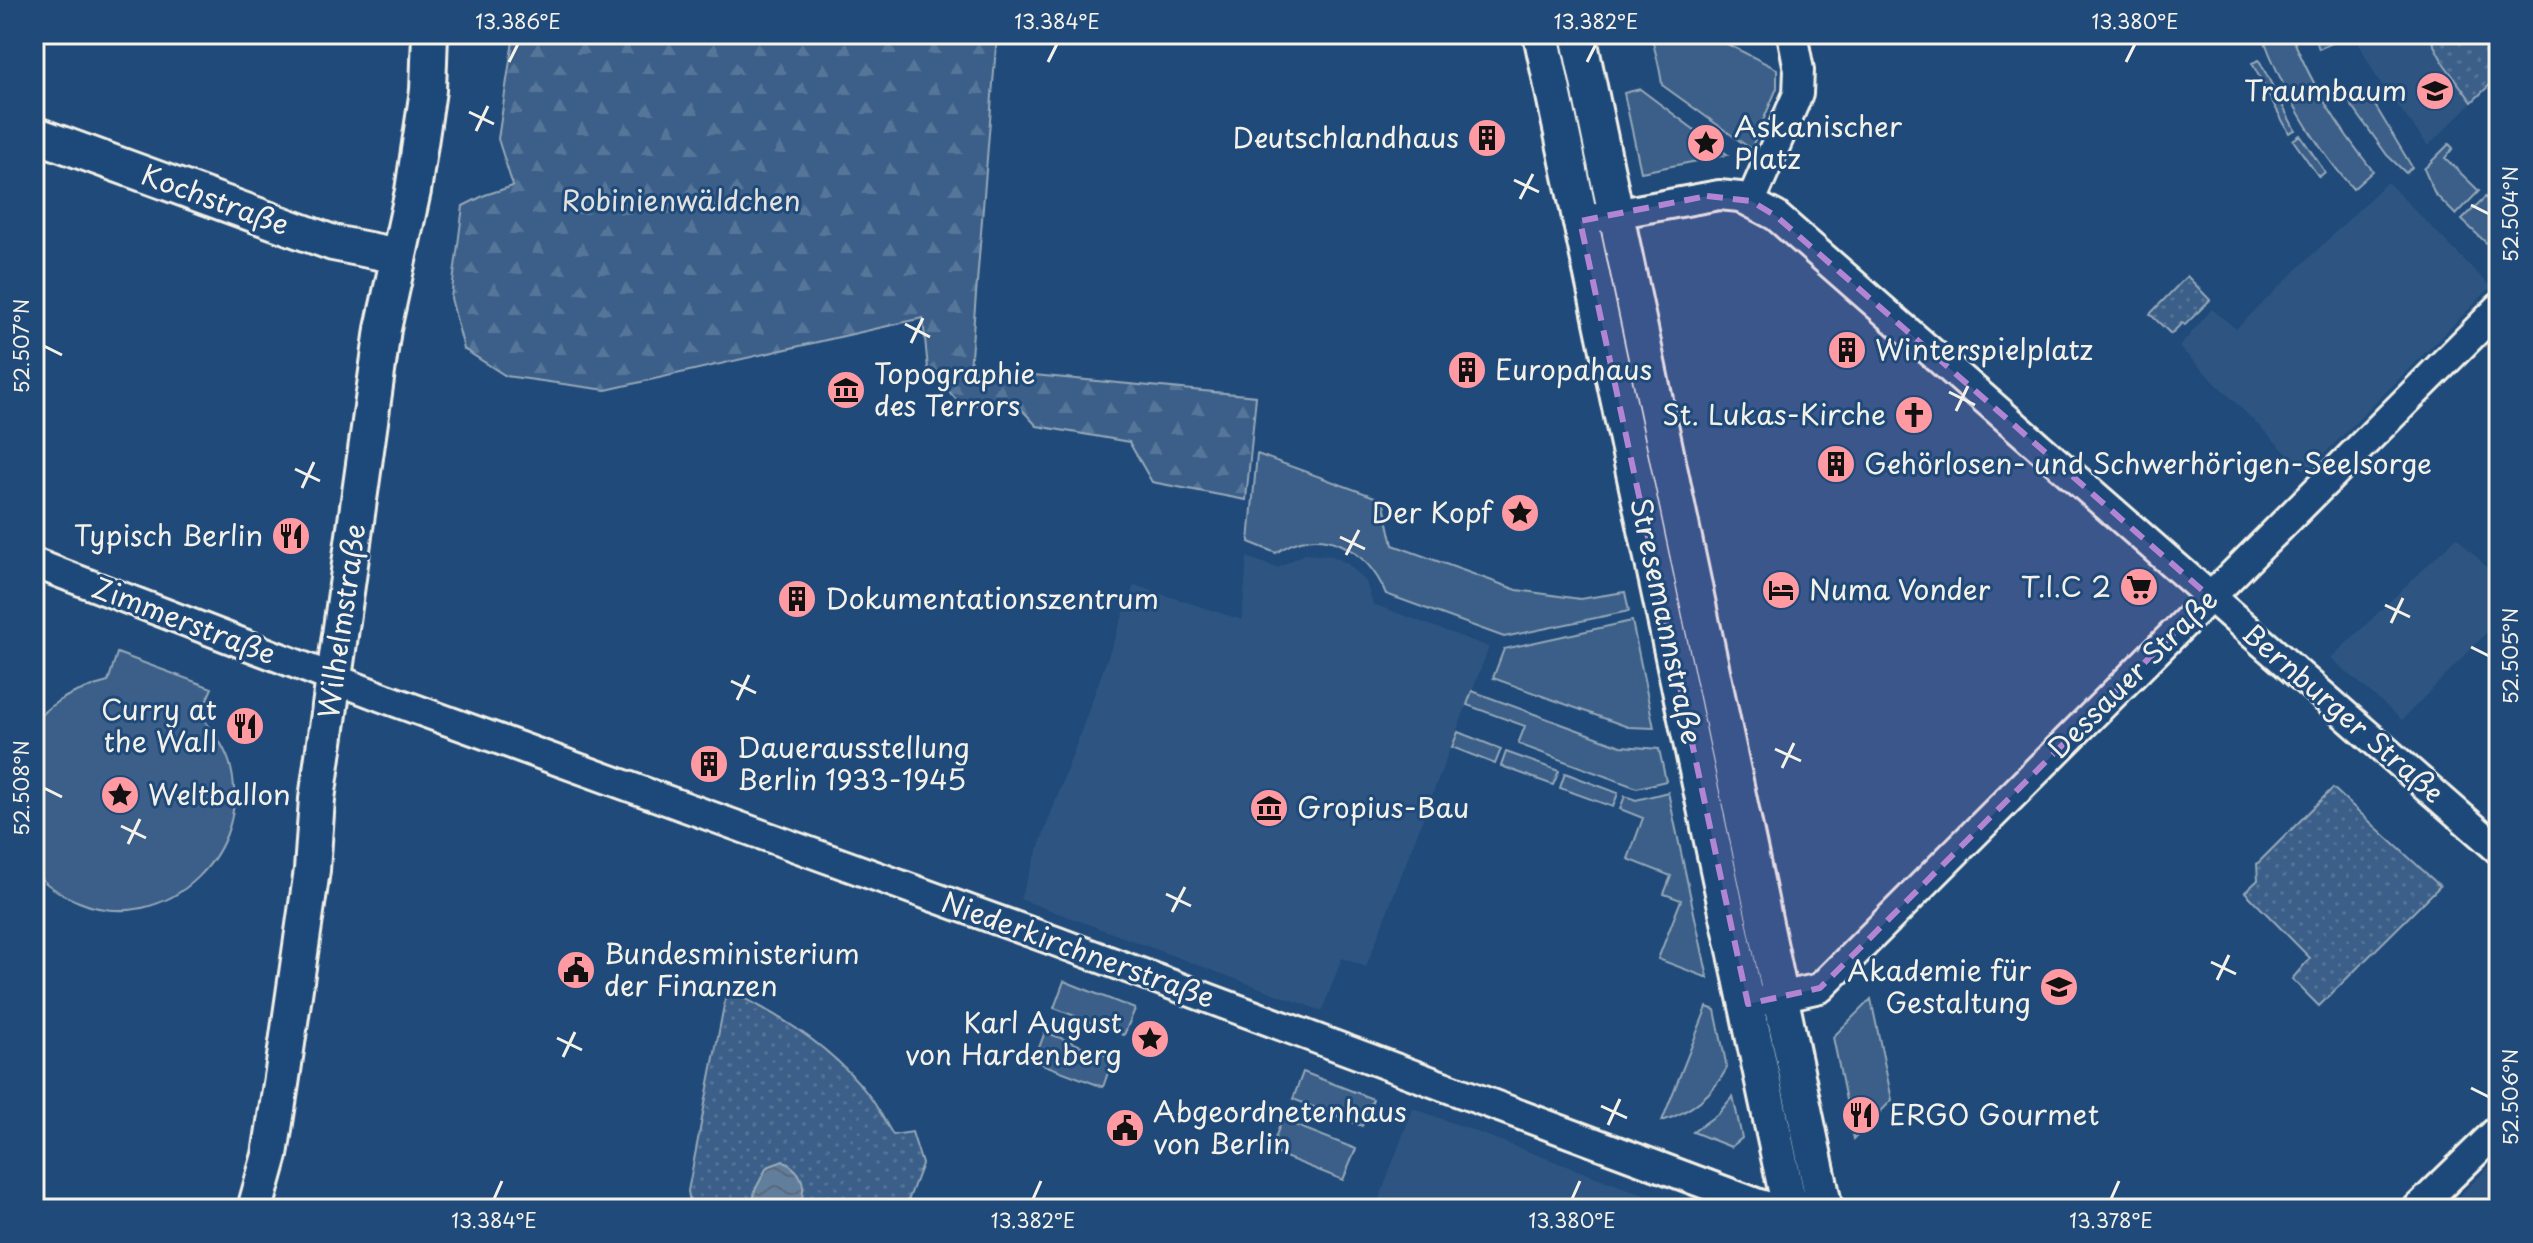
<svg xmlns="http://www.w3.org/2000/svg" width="2533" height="1243" font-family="'Playpen Sans',sans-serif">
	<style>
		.built { fill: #2d5581 }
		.grass { fill: #3a5f88; stroke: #97a8b8; stroke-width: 2 }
		.forest { fill: url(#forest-firs); stroke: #97a8b8; stroke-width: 2 }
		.park { fill: url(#park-dots); stroke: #97a8b8; stroke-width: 2 }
		.water { fill: url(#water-waves); stroke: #9cacbb; stroke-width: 2 }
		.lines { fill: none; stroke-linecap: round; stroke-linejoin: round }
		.minor-casing { stroke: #f4f1e8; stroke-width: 34 }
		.major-casing { stroke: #f4f1e8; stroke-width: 40 }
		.minor { stroke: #1f4a7a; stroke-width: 28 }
		.major { stroke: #1f4a7a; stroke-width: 34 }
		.marked { fill: #b185d1; fill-opacity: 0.2; stroke: #b185d1; stroke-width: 6; stroke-dasharray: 16 10; stroke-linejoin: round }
		.ticks { fill: none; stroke: #f4f1e8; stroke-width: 3 }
		.labels { text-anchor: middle; stroke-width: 6; stroke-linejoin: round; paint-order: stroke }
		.poi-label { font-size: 28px; fill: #f4f1e8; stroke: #1f4a7a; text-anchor: start }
		.street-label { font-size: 28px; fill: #f4f1e8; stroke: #1f4a7a }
		.park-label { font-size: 28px; fill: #e1e2de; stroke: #1f4a7a }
		.neatline { fill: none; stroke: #f4f1e8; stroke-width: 3 }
		.ticks-label { font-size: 20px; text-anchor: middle; fill: #f4f1e8 }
	</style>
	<defs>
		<pattern id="forest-firs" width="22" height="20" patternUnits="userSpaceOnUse" patternTransform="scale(2)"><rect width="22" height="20" fill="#3a5f88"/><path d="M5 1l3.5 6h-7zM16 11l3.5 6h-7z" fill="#577699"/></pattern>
		<pattern id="park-dots" width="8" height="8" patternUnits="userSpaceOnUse" patternTransform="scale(2)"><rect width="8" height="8" fill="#3a5f88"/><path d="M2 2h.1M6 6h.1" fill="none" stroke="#577699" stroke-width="1.8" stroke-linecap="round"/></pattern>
		<pattern id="water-waves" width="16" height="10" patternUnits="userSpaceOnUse" patternTransform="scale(2)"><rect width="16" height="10" fill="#627e9d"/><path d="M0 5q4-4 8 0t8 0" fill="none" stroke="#58687a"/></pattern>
	</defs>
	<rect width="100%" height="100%" fill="#1f4a7a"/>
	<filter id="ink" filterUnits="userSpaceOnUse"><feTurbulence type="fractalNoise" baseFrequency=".0125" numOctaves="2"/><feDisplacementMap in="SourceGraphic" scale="16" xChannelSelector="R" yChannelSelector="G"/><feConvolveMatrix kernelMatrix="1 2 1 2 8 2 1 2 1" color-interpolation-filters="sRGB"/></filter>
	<g filter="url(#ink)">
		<path class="built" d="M2354,34h145v42l-71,70 -51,-68z
			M2387,182l104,105 -185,185 -127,-125 33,-38 24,20z
			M2457,537l42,43v40l-97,100 -71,-62z
			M1304,554l28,2 16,8 18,18 7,22 116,43 -123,320 -24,-9 -20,53 -302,-112 114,-314 108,35 5,-63 30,11z
			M1413,1108l268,101h-286l-17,-7z
			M2499,1157v52h-53z"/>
		<path class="grass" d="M1651,34h73l-3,7 56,28v19l-26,61 -89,-64c-2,-19 -7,-33 -11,-51z
			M2262,34h29c23,55 45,90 82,137l-20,18c-40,-46 -70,-97 -91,-155z
			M2314,34h24l3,5 -22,10z
			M2259,60l36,70 -6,3 -37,-70z
			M1640,89l88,66 -87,17 -17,-79z
			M2367,92l45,75 -6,6 -19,-18 -37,-52z
			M2300,135l25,37 -6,5 -26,-37z
			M2449,144l4,4 -8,10 34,33 -23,24 -21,-21 -11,-25z
			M2485,197l14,15v43l-37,-35z
			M1257,454l126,46 10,45 124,45 63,9 45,-7 4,19 -125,26 -118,-43c-19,-46 -66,-73 -110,-41l-27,-11z
			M1632,621l22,107 -26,-1 -135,-49 11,-29z
			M117,653l95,35 -12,27c12,14 23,29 29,46 28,89 -63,177 -150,141 -17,-7 -34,-17 -45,-31v-149c21,-24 44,-32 74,-40z
			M1472,691l149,55 38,3 7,32 -29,7 -119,-44 7,-18 -58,-21z
			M1458,732l43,17 -6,15 -43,-17z
			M1506,752l53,19 -6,14 -52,-19z
			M1565,773l53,20 -5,14 -53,-19z
			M1668,792l40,186 -50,-19 23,-59 -17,-6 7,-18 -43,-17 15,-41 -23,-9 5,-13 11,4z
			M1064,981l71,28 -11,26 -70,-27z
			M1871,999l21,101 -38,39 -21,-102z
			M1707,1007l8,3 12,58c-14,26 -36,44 -65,53z
			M1045,1032l68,26 -10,29 -69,-26z
			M1303,1072l70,27 -11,27 -69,-27z
			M1733,1096l9,42 -11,9 -38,-15 26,-19z
			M1282,1120l74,29 -13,31 -73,-29z"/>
		<path class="forest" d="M514,34h483l-27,335 286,27 -10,104 -94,-18 -23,-40 -92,-16 -25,-27 -49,8 -35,-38 -5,-51 -317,72 -100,-14 -42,-27 -13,-51 12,-92 22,-11 28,-9 -15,-47z"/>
		<path class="park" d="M2428,34h71v42l-27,26 -28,-38z
			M2187,276l23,24 -25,25 -3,-2 -11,11 -21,-20z
			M2333,788l107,98 -121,120 -27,-27 18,-21 -65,-66 13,-12 -1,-16z
			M727,990c54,25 107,58 143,107 9,12 15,25 23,38l19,-3 10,32 -17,45h-214l-3,-18z"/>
		<path class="water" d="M783,1161c21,11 24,25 16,48h-47l3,-19 12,-23z"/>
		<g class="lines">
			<g class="minor-casing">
				<path id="minor" d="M1751,201l47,-107 1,-24 -7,-36
					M1598,217l121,-22 21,2 36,19 723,634
					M34,563l348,134 673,244 704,263 13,4 37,-4
					M1748,1004l72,-16 679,-680
					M2417,1209l82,-80"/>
			</g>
			<g class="major-casing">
				<path id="major" d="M1541,34l249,1175
					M1578,34l247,1175
					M34,134l299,109 66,13
					M255,1209l15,-54 13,-84 29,-201 5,-71 66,-470 30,-138 15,-101 2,-56"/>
			</g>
			<use href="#minor" class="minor"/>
			<use href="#major" class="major"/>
		</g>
	</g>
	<path class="marked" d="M1707,196l44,5 25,15 434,381 -390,391 -72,16 -168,-783z"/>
	<path class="ticks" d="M509,62l9,-18M1048,62l9,-18M1587,62l9,-18M2126,62l9,-18M469,112l25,12M476,131l12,-25M1514,180l25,12M1520,199l13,-25M2471,205l18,9M905,324l25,13M911,343l12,-25M44,346l18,9M1949,392l26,13M1956,411l12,-25M295,469l25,12M302,488l12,-26M1340,537l25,12M1346,555l13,-25M2385,605l25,12M2391,623l12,-25M2471,647l18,9M731,681l25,12M737,700l12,-25M1775,749l26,12M1782,768l12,-25M44,788l18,9M121,826l25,12M128,844l12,-25M1166,894l25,12M1172,912l13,-25M2211,962l25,12M2217,980l12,-25M557,1038l25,12M563,1057l12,-25M2471,1088l18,9M1601,1106l26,12M1608,1125l12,-26M494,1199l8,-18M1033,1199l8,-18M1572,1199l8,-18M2111,1199l8,-18"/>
	<defs>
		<g id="school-disc" transform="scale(2)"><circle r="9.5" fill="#ff9aa2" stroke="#1f4a7a"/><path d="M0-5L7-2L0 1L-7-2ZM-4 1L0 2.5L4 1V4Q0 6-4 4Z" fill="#111"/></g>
		<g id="building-disc" transform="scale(2)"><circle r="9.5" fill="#ff9aa2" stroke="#1f4a7a"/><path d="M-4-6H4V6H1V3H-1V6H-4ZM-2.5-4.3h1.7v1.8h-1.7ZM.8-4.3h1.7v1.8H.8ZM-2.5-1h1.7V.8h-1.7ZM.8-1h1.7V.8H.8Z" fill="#111"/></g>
		<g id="sight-disc" transform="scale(2)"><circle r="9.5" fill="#ff9aa2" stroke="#1f4a7a"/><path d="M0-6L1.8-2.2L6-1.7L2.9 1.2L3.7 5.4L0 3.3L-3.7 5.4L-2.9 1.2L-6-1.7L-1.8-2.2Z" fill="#111"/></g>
		<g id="museum-disc" transform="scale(2)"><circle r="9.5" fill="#ff9aa2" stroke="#1f4a7a"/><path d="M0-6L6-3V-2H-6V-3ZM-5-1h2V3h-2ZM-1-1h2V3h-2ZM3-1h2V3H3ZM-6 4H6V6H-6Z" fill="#111"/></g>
		<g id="church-disc" transform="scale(2)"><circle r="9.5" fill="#ff9aa2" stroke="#1f4a7a"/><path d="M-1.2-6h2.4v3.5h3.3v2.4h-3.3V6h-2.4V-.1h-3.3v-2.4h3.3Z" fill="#111"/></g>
		<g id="restaurant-disc" transform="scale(2)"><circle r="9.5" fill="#ff9aa2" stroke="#1f4a7a"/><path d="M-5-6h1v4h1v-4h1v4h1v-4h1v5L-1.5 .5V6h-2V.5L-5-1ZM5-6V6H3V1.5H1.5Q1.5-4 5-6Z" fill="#111"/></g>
		<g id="supermarket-disc" transform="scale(2)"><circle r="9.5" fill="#ff9aa2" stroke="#1f4a7a"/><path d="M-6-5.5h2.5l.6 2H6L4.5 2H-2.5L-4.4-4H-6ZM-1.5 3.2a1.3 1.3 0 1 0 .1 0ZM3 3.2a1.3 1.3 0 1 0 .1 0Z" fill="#111"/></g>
		<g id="hotel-disc" transform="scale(2)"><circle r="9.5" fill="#ff9aa2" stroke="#1f4a7a"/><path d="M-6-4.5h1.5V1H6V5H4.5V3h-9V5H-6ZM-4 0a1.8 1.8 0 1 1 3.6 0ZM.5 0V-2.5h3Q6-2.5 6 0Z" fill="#111"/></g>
		<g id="civic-disc" transform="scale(2)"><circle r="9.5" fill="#ff9aa2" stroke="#1f4a7a"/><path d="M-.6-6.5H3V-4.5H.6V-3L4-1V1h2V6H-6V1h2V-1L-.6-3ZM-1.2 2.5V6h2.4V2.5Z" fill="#111"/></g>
		<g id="university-disc" transform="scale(2)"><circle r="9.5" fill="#ff9aa2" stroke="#1f4a7a"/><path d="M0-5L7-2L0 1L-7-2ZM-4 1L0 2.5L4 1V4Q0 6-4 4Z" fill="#111"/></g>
	</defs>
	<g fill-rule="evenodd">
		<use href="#school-disc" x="2435" y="91"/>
		<use href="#building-disc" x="1487" y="138"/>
		<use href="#sight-disc" x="1706" y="143"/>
		<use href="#building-disc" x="1847" y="350"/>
		<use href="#building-disc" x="1467" y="370"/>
		<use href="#museum-disc" x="846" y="390"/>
		<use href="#church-disc" x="1914" y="415"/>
		<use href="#building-disc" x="1836" y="464"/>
		<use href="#sight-disc" x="1520" y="513"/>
		<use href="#restaurant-disc" x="291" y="536"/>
		<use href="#supermarket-disc" x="2139" y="587"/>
		<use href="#hotel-disc" x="1781" y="590"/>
		<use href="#building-disc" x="797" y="599"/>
		<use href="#restaurant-disc" x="245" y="726"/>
		<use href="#building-disc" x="709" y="764"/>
		<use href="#sight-disc" x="120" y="795"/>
		<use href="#museum-disc" x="1269" y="808"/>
		<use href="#civic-disc" x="576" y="970"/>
		<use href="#university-disc" x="2059" y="987"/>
		<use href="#sight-disc" x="1150" y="1039"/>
		<use href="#restaurant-disc" x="1861" y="1115"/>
		<use href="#civic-disc" x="1125" y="1128"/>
	</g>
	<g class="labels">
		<g class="poi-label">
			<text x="2407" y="101" text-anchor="end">Traumbaum</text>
			<text x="1734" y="137">Askanischer<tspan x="1734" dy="32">Platz</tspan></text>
			<text x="1459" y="148" text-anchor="end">Deutschlandhaus</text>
			<text x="1875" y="360">Winterspielplatz</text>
			<text x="1495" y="380">Europahaus</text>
			<text x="874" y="384">Topographie<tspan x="874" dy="32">des Terrors</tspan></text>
			<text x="1886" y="425" text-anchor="end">St. Lukas-Kirche</text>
			<text x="1864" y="474">Gehörlosen- und Schwerhörigen-Seelsorge</text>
			<text x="1492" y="523" text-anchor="end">Der Kopf</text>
			<text x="263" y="546" text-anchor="end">Typisch Berlin</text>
			<text x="2111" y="597" text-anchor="end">T.I.C 2</text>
			<text x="1809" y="600">Numa Vonder</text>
			<text x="825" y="609">Dokumentationszentrum</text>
			<text x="217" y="720" text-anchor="end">Curry at<tspan x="217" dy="32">the Wall</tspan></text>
			<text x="737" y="758">Dauerausstellung<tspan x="737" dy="32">Berlin 1933-1945</tspan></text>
			<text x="148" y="805">Weltballon</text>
			<text x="1297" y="818">Gropius-Bau</text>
			<text x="604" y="964">Bundesministerium<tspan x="604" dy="32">der Finanzen</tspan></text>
			<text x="2031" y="981" text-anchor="end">Akademie für<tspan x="2031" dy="32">Gestaltung</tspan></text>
			<text x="1122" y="1033" text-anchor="end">Karl August<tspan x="1122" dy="32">von Hardenberg</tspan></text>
			<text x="1153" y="1122">Abgeordnetenhaus<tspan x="1153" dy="32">von Berlin</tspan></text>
			<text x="1889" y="1125">ERGO Gourmet</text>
		</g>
		<g class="street-label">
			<text transform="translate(215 200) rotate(20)" y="10">Kochstraße</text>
			<text transform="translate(184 621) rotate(21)" y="10">Zimmerstraße</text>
			<text transform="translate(342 621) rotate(-82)" y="10">Wilhelmstraße</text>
			<text transform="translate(1666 621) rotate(78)" y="10">Stresemannstraße</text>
			<text transform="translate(2133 674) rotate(-45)" y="10">Dessauer Straße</text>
			<text transform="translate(2343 713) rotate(41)" y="10">Bernburger Straße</text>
			<text transform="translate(1078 950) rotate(20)" y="10">Niederkirchnerstraße</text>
		</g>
		<g class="park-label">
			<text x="681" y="211">Robinienwäldchen</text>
		</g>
	</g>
	<rect width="2533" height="1243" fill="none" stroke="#1f4a7a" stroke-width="88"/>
	<rect x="44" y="44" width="2445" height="1155" class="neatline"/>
	<g class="ticks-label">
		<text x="518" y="29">13.386°E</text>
		<text x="1057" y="29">13.384°E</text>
		<text x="1596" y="29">13.382°E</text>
		<text x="2135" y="29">13.380°E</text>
		<text transform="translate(2511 214) rotate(-90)" y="7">52.504°N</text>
		<text transform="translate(22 346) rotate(-90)" y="7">52.507°N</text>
		<text transform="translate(2511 656) rotate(-90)" y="7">52.505°N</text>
		<text transform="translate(22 788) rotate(-90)" y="7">52.508°N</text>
		<text transform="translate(2511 1097) rotate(-90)" y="7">52.506°N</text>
		<text x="494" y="1228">13.384°E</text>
		<text x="1033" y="1228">13.382°E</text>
		<text x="1572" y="1228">13.380°E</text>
		<text x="2111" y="1228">13.378°E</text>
	</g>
</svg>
